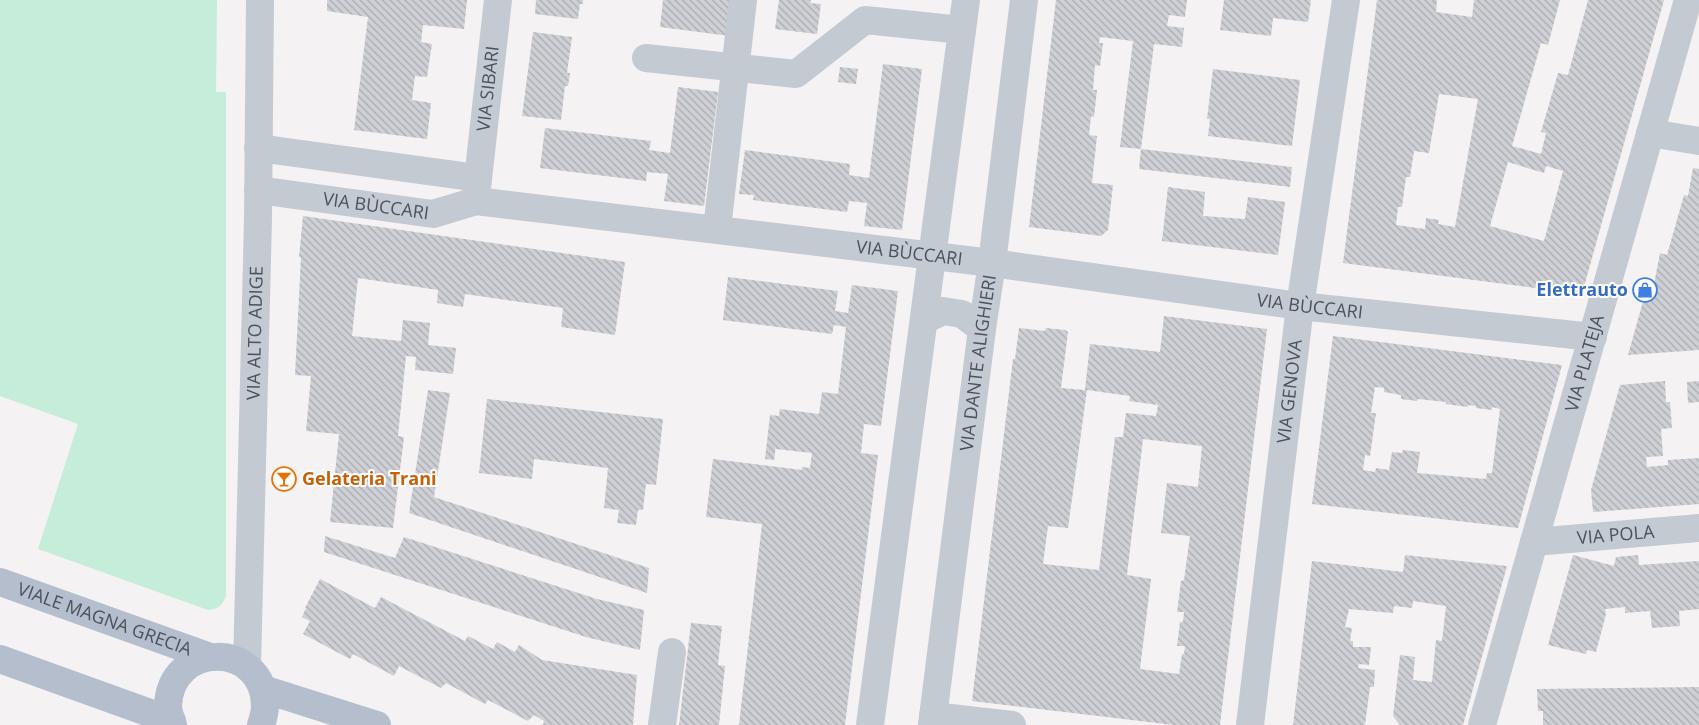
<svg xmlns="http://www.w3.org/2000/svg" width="1699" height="725" font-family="'Open Sans',sans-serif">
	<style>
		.garden { fill: #c5edd9 }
		.building { fill: url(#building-back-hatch); fill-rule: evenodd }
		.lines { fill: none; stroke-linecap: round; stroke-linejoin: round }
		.minor { stroke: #c4cad2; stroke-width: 28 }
		.major { stroke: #b4becd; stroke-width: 28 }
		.labels { text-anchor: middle; stroke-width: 4; stroke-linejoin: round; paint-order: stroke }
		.street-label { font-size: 18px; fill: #4b525e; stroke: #fff }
		.shop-label { font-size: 18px; font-weight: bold; fill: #366cbe; stroke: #fff; text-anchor: end }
		.food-label { font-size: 18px; font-weight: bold; fill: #c56008; stroke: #fff; text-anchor: start }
	</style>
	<defs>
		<pattern id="building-back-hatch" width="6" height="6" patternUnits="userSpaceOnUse" patternTransform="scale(1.25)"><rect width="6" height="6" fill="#cfd0d5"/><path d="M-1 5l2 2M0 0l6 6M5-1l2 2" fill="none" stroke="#aaabb0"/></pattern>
	</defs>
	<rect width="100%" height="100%" fill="#f4f2f2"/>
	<path class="garden" d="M0,0h217l-1,92h10v504c-4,10 -8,13 -18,14l-170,-61 40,-125 -78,-28z"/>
	<path class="building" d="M327,0h140l-3,29 -41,-4 -2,17 11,2 -5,33 -12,-1 -3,24 19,3 -4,36 -73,-9 14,-113 -41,-6z
		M536,0h47v4h-3l-2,15 -43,-5z
		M663,0h71l-4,36 -70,-9z
		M779,0h32l-1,3 11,1 -4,30 -42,-5z
		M1056,0h131l-2,17 -16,-2 -2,11 17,2 -2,19 -28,-3 -13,105 151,18 -2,20 -151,-18 2,-20 -21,-2 13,-106 -33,-4 -1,6h4l-3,23 -5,-1 -2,25h4l-3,27 -3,-1 -2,19 8,1 -5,47 21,2 -5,45 -7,6 -72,-9z
		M1224,0h87l-3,22 -35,-4 -2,18 -51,-6z
		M1377,0h60l-1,12 36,5 2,-17h86l-12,45 -7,-2 -29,103 29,8 5,-21 -5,-1 17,-59 10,2 20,-75h76l-82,294 -239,-31zM1439,94l39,5 -23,128 -17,-3 1,-4 -13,-2 -1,11 -29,-4 2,-18h4l4,-30h4l4,-26 15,2zM1508,162l36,11 2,-7 17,5 -19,70 -54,-15z
		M533,32l39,5 -5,36h3l-2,13h-3l-4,34 -39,-4z
		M883,64l39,5 -20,161 -38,-4 3,-23 -18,-2 -2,11 -94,-12 1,-5 -15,-1 6,-44 105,14 -1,11 20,3z
		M840,67l18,2 -2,15 -18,-2z
		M1213,69l87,11 -8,66 -84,-10 2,-17h-3z
		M678,87l40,5 -14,114 -40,-5 4,-27 -21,-2 -1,9 -106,-13 5,-40 106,13 -2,9 21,3z
		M1693,168l6,1v181l-71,5 16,-57 7,2 9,-47 7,2 17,-60 4,1z
		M1168,187l37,5 -2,24 42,3 3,-22 37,5 -7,53 -116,-14z
		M303,216l322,46 -10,73 -54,-8 2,-19 -98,-14 -2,13 -26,-4 1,-13 -80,-12 -6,58 49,5 2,-21 27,3 -2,22 28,3 -3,26 -38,-4 1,-13 -10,-1 -8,80 6,1 -11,91 -63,-6 9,-88 -33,-3 5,-55 -16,-1 6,-118h-2z
		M728,277l110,14 -3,20 13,2 4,-28 46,6 -17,135 -17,-2 -3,29 17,2 -33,270h-106l23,-201 -56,-7 7,-58 89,11v-3l8,1 2,-15 -36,-4v-3l-2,14 -9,-1 5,-44 9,1 1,-7 39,5 3,-22 16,2 8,-67 -12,-2 -2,9 -109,-14z
		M1164,316l103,13 -47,396h-46l-202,-24 41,-342h2l4,-31 26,3 1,-3 19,2 3,2 -7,56 24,2 5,-46 70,8zM1087,390l43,6 -1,5 29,4 -2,11 -30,-3 -3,24h-8l-16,133 -56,-6 5,-38 20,2zM1143,439l59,7 -4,41 -31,-4 -6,50 29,3 -6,44 -3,1 -4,31h7l-1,10h-3l-3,24h8l-1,8h-2l-3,20 -39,-5 11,-90 -24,-4z
		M1333,336l229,29 -44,163 -206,-24zM1375,387l9,1v4l17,3v4l16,2 1,-2 28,3v2l22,3v-2l8,1v2l16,2v-3l8,2 -8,64h-5l-1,6 -69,-6 3,-21 -17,-2 -1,3 -10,-1 -3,18 -13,-2 -1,4 -12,-2 2,-15 5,1 6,-43h-5z
		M1665,381l1,21h4l2,26 -11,1 2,27 -17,1 1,10 21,-2v-5l31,-2v46l-106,8 -2,-22 29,-105z
		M1699,381v21l-11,1 -1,-21z
		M428,390l22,3 -16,104 215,71 -2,25 -238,-80z
		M487,399l176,20 -7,66 -10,-1 -3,26h-5l-2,15 -19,-2 2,-13 -15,-2 4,-40 -74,-9 -2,20 -53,-6z
		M325,536l70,22 9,-21 193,62 47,11 -4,40 -54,-13 -262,-85z
		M1405,555l102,11 -44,159h-63l-7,-9 7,-61 15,2 -2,23 19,2 4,-42 6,1 4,-35 -33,-5 -1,7 -18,-2 -1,7 -44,-4 -4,18 7,1 -2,13h3v6h18l-2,18 -10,-1 -1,4 17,2 -1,17h-4l-5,38h-72l19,-164 91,11z
		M1573,555l41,11 2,-9 22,-2 1,10 60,-4v48l-20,2 1,15 -28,2 -2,-17 -25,2v-6l-20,2 1,5 -10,38 -9,-2 -1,4 -38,-9z
		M320,579l55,29 6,-11 84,44 3,-5 25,13 4,-7 18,10 4,-7 23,15 95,15 -4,50h-90l1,-4 -10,-6 -6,6 -40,-21 -3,4 -39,-21 -5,5 -42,-22 -5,10 -41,-22 -3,5 -47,-25 7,-13 -8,-4 4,-9h-1z
		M691,623l31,3 -4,39 7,1 -6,59h-40z
		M1699,687v38h-156v-14h-5l-1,-22z"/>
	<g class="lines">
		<g class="minor">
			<path d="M646,58l150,16 69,-54 97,10"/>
			<path d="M1650,133l49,8"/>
			<path d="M258,148l220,30"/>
			<path id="s1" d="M258,190l175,24 43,-13 516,62 308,43 293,31"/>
			<path id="s2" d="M476,197l22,-197"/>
			<path d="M717,229l26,-229"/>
			<path d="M924,320l19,-9 19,3 20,15"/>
			<path id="s3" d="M1534,542l165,-14"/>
			<path id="s4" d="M247,667l11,-449 2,-218"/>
			<path d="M933,716l79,9"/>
			<path d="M662,725l10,-73"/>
			<path d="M870,725l96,-725"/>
			<path id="s5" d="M932,725l50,-396 10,-66 32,-263"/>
			<path id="s6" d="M1250,725l50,-419 46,-306"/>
			<path id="s7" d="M1482,725l206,-725"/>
		</g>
		<g class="major">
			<path id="s8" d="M0,582l210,75"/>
			<path d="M0,659l172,62"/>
			<path d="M263,689l114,36"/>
			<path d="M173,725c-2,-6 -5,-13 -5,-19 2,-65 96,-66 97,0 0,6 -2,13 -4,19"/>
		</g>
	</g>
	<defs>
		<g id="shop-ring" transform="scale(1.25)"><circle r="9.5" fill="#fff" stroke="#3f7fe0" stroke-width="1.5"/><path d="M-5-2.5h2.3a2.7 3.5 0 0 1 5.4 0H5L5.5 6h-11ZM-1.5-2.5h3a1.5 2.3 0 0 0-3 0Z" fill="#3f7fe0"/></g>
		<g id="bar-ring" transform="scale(1.25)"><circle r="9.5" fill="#fff" stroke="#e8710a" stroke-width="1.5"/><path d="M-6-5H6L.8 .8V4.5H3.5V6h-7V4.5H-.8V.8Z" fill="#e8710a"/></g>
	</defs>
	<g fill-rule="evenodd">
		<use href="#shop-ring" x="1645" y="290"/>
		<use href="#bar-ring" x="284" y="479"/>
	</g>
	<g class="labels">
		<g class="street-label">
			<text dy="6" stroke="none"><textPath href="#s2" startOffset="109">VIA SIBARI</textPath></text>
			<text dy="6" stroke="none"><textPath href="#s1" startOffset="119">VIA BÙCCARI</textPath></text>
			<text dy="6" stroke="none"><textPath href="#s1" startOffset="658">VIA BÙCCARI</textPath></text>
			<text dy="6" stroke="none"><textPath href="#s1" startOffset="1062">VIA BÙCCARI</textPath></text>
			<text dy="6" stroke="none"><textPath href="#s4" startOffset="334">VIA ALTO ADIGE</textPath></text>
			<text dy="6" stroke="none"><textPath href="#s5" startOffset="365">VIA DANTE ALIGHIERI</textPath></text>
			<text dy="6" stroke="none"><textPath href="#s7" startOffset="376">VIA PLATEJA</textPath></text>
			<text dy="6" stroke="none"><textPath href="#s6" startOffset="336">VIA GENOVA</textPath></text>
			<text dy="6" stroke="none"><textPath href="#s3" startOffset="82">VIA POLA</textPath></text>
			<text dy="6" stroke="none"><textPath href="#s8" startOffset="111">VIALE MAGNA GRECIA</textPath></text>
		</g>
		<g class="shop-label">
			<text x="1628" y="296">Elettrauto</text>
		</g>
		<g class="food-label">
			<text x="302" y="485">Gelateria Trani</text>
		</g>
	</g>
</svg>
